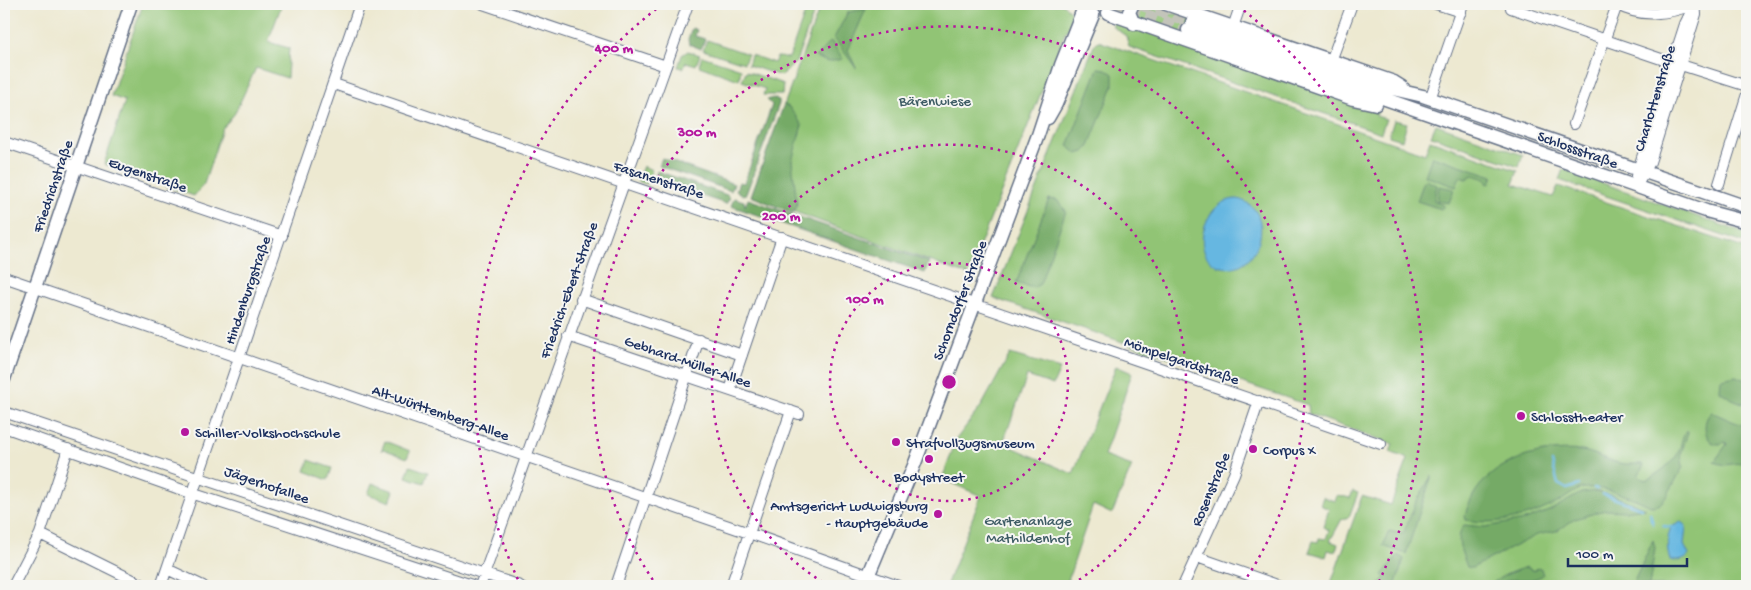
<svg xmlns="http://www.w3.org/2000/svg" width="1751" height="590" font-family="'Gochi Hand',sans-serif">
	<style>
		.green { fill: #91c475; stroke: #567a6a }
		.forest { fill: #74aa66; stroke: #486c62 }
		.water { fill: #66b7e1; stroke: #4073a0 }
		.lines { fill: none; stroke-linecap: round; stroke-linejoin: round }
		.stream { stroke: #66b7e1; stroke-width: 2.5 }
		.major-tunnel { stroke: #c3c4ba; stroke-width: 12; stroke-dasharray: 12 6; stroke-linecap: butt }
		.minor-casing { stroke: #647086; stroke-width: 12 }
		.major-casing { stroke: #647086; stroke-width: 15 }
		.minor { stroke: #fff; stroke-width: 10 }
		.major { stroke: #fff; stroke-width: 12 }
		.ring { fill: none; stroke: #b5179e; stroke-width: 2.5; stroke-dasharray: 2.5 5 }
		.poi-dot { fill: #b5179e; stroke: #f6f6f2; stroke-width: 2 }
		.labels { text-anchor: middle; stroke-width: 4; stroke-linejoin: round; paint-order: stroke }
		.street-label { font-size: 15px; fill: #1b2f5e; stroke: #f6f6f2 }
		.park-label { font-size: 15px; fill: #3e5c65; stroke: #f6f6f2 }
		.poi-label { font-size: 15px; fill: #1b2f5e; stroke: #f6f6f2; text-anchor: start }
		.centre { fill: #b5179e; stroke: #f6f6f2; stroke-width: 2.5 }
		.ring-label { font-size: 15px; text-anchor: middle; font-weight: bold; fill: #b5179e; stroke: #f6f6f2; stroke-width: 4; stroke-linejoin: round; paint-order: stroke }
	</style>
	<rect width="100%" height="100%" fill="#f6f6f2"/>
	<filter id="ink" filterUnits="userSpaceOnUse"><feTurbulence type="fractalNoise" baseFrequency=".02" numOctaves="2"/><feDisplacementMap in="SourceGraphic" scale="10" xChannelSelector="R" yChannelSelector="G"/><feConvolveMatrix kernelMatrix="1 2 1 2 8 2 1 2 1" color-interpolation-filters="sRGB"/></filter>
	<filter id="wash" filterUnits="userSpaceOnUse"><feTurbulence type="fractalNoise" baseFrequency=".0096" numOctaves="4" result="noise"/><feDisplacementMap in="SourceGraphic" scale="20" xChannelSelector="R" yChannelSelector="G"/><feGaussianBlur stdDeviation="1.12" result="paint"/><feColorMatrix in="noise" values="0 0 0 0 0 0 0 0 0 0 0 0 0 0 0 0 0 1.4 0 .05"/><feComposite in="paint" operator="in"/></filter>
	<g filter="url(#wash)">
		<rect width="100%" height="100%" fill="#ede9d1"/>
		<path class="green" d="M143,4h139l-14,38 21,6 -2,30 -31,-10 -21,45 -13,16 -18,55 -10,12 -90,-32 21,-63 -14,-5z
			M808,4h9l-21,58 -15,14 -33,-11 3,-10 23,8 3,-6 12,1z
			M821,4h242l9,9 -3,15 -4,5 -97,242 -217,-79z
			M1139,4l29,10h16l198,78 34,9 -1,3 -231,-67 -47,-17 -5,-9z
			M1112,20l266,91 -2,5 10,3 -5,14 -252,-86 -3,-11 -13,-9z
			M707,40l41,14 -4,9 -41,-13z
			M1098,41l327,113 5,-14 88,31 -5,13 40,13 5,-11 189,63v337h-417l32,-90 29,9 17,-46 -18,-7 3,-8 -84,-30 -1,-9 -315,-107 102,-255z
			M688,51l12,4 -4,10 -10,-3 -2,6 -6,-1 4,-12z
			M702,56l39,13 -2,11 -40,-14z
			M746,71l37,13 -1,11h-19l2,-6 -23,-8z
			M1394,120l13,3 -5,17 -13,-4z
			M1436,124l87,31 -4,12 -88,-31z
			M643,166l9,4 -5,14 -10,-3z
			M1563,169l184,65v10l-188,-64z
			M1010,354l50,15 -7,16 -26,-9 -24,67 70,31 43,-108 16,7 -28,83 28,10 -20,48 -19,-9 -27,81h-120l35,-90 -39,-17 15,-41 25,-33z
			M385,441l25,10 -3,7 -24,-9 -2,2z
			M309,460l23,8 -4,12 -23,-9z
			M410,466l18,6 -4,11 -18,-6z
			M372,483l22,8 -4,11 -22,-8z
			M1353,491l5,2 -9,24 -7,2 -12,22 8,3 -3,8 -7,-2 -2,7 -17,-5 4,-11 5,1 1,-4 7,1 3,-9 -6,-3 6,-18 -9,-4 3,-8 12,4 2,-6 13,3z"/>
		<path class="forest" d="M866,9l-18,41 8,18 -22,-30 14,-26z
			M692,28l5,2 -2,6 10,3 -4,10 -12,-5 -1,-5z
			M831,41l12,18 -15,3 -13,-5z
			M1098,68l8,1 7,5v12l-25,62 -4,4 -7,2 -9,-8z
			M773,98l6,2v4l-33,90 -3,1 -7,-5 3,-8 5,1 28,-78 -5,-5z
			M784,104l6,4 12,17 -10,36 5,43 -4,9 -42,-17z
			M1432,156l61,20 -3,7 -2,1 -3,-5 -12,-4 -7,4 -6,-2 -4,10 -31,-11z
			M662,158l72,26 -3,7 -72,-25z
			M657,171l70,24 3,3 -4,6 -72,-24z
			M1426,180l11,5 -3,15 10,6 -3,3 -24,-8 7,-20z
			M1439,186l15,3 -5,14 -12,-2z
			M734,198l10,3 1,5 3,-7 181,63 -4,11 -194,-67z
			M1049,199l8,1 9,11 -26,73 -7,4 -17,-5z
			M1736,376l11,5v24l-17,-7 -10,-7 1,-12z
			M1712,412c8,4 28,13 35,14v36l-22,3 -11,-3 13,-18 -2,-2c-18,10 -27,-20 -13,-30z
			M1685,432h3l-7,22 2,13 -16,29 -8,9 -8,1c-17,-8 -52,-22 -71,-17 -8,3 -15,10 -23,14 -28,14 -59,23 -91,17l-1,-4c12,-51 69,-70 117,-65 10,1 20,7 30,10 10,4 19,3 30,3l2,1 -6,11 7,4c7,-1 28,-18 32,-25 4,-7 4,-15 8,-23z
			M1432,475l-26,79 -23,-8 6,-15 14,3 13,-32z
			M1595,491l20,5 30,12 -20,3 -20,-1 -30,9 -19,12 -19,4 -65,33 -5,-1c-5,-14 -13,-29 -3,-42l21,2 40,-7 26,-10 30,-17z
			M1653,540l2,8 -6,38h-17z
			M1398,555l6,4 -9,27h-17l7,-8 -3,-3z
			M1527,567l7,4 3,-3 4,1 2,6c-13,8 -17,3 -30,5 -9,1 -14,6 -23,6 9,-10 24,-15 37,-19z"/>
		<path class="water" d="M1238,199c41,11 21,76 -16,68 -35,-8 -19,-69 16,-68z
			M1681,522l5,4 -2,19 5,10c-4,6 -13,7 -19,5 -4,-10 -3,-23 1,-33z"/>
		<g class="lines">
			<path class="stream" d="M1552,462l6,22 9,5 12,-4
				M1594,488l3,1
				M1602,494l39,14
				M1650,513l3,11
				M1663,526l8,1"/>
		</g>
	</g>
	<g filter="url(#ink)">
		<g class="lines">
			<path class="major-tunnel" d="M1111,4l77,26
				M1139,4l53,18"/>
			<g class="minor-casing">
				<path id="minor" d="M483,4l183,62
					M1436,4l25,8
					M1616,4c26,15 53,10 79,0
					M1511,8l162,55
					M1233,27l8,-23
					M1331,61l21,-57
					M1681,65l66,21
					M334,84l1047,360
					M1430,99l33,-95
					M1574,124l43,-119
					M4,142l278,94
					M1636,176l49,-152 10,-20
					M1719,184l28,-90
					M1636,187l14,-25 46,-148 -1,-10
					M4,277l745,256 149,53
					M581,299l161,56
					M568,336l231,78
					M730,390l52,-153
					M4,412l516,174
					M4,427l187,66 284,93
					M40,534l105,52
					M1197,557l83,29
					M167,569l36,17
					M13,586l27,-52 28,-85
					M161,586l199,-582
					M480,586l208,-582
					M616,586l83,-247
					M731,586l60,-175
					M1183,586l51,-112 25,-73"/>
			</g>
			<g class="major-casing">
				<path id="major" d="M1133,4l-4,8 5,12
					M1166,4l228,78 8,5
					M1108,13l245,86 23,5
					M1192,22l179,62 52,12 324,111
					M1188,30l518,181 41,11
					M1048,118l8,-14 37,-89
					M4,379l127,-375
					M864,586l51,-123 123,-328 23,-70 23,-58"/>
			</g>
			<use href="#minor" class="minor"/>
			<use href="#major" class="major"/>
		</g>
	</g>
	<g class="ring">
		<circle cx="949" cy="382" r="119"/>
		<path d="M829 586A237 237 0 1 1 1069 586"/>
		<path d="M657 586A356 356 0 1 1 1241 586"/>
		<path d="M521 586A474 474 0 0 1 660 6M1238 6A474 474 0 0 1 1377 586"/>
	</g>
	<g class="poi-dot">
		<circle cx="1521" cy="416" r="5"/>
		<circle cx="185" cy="432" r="5"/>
		<circle cx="896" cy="442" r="5"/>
		<circle cx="1253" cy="449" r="5"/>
		<circle cx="929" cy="459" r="5"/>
		<circle cx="938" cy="514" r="5"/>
	</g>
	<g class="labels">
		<g class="street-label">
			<text transform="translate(1654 98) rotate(-73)" y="5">Charlottenstraße</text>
			<text transform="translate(1578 149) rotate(20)" y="5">Schlossstraße</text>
			<text transform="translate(148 174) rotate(19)" y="5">Eugenstraße</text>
			<text transform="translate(659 179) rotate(18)" y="5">Fasanenstraße</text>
			<text transform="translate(52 186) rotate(-71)" y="5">Friedrichstraße</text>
			<text transform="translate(247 290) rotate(-71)" y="5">Hindenburgstraße</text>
			<text transform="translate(568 290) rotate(-70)" y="5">Friedrich-Ebert-Straße</text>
			<text transform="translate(959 300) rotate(-69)" y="5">Schorndorfer Straße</text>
			<text transform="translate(1182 360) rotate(19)" y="5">Mömpelgardstraße</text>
			<text transform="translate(688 361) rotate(19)" y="5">Gebhard-Müller-Allee</text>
			<text transform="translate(441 412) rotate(19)" y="5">Alt-Württemberg-Allee</text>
			<text transform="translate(267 484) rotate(19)" y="5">Jägerhofallee</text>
			<text transform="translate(1210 489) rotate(-67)" y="5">Rosenstraße</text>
		</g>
		<g class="park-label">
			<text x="935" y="105">Bärenwiese</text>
			<text x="1028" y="525">Gartenanlage<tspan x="1028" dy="17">Mathildenhof</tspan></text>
		</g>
		<g class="poi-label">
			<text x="1531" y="421">Schlosstheater</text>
			<text x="195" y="437">Schiller-Volkshochschule</text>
			<text x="906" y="447">Strafvollzugsmuseum</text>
			<text x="1263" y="454">Corpus X</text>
			<text x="929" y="481" text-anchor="middle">Bodystreet</text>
			<text x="928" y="510" text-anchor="end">Amtsgericht Ludwigsburg<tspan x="928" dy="17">- Hauptgebäude</tspan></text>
		</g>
	</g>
	<circle cx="949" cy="382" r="8" class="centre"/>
	<g class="ring-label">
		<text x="614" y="52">400 m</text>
		<text x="697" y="136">300 m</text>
		<text x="781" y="220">200 m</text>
		<text x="865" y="303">100 m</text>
	</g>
	<rect width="1751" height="590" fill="none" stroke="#f6f6f2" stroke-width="20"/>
	<path d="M1568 558v8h119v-8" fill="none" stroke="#1b2f5e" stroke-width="2.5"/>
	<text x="1576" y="558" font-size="15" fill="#1b2f5e" stroke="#f6f6f2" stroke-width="4" paint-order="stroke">100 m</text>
</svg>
